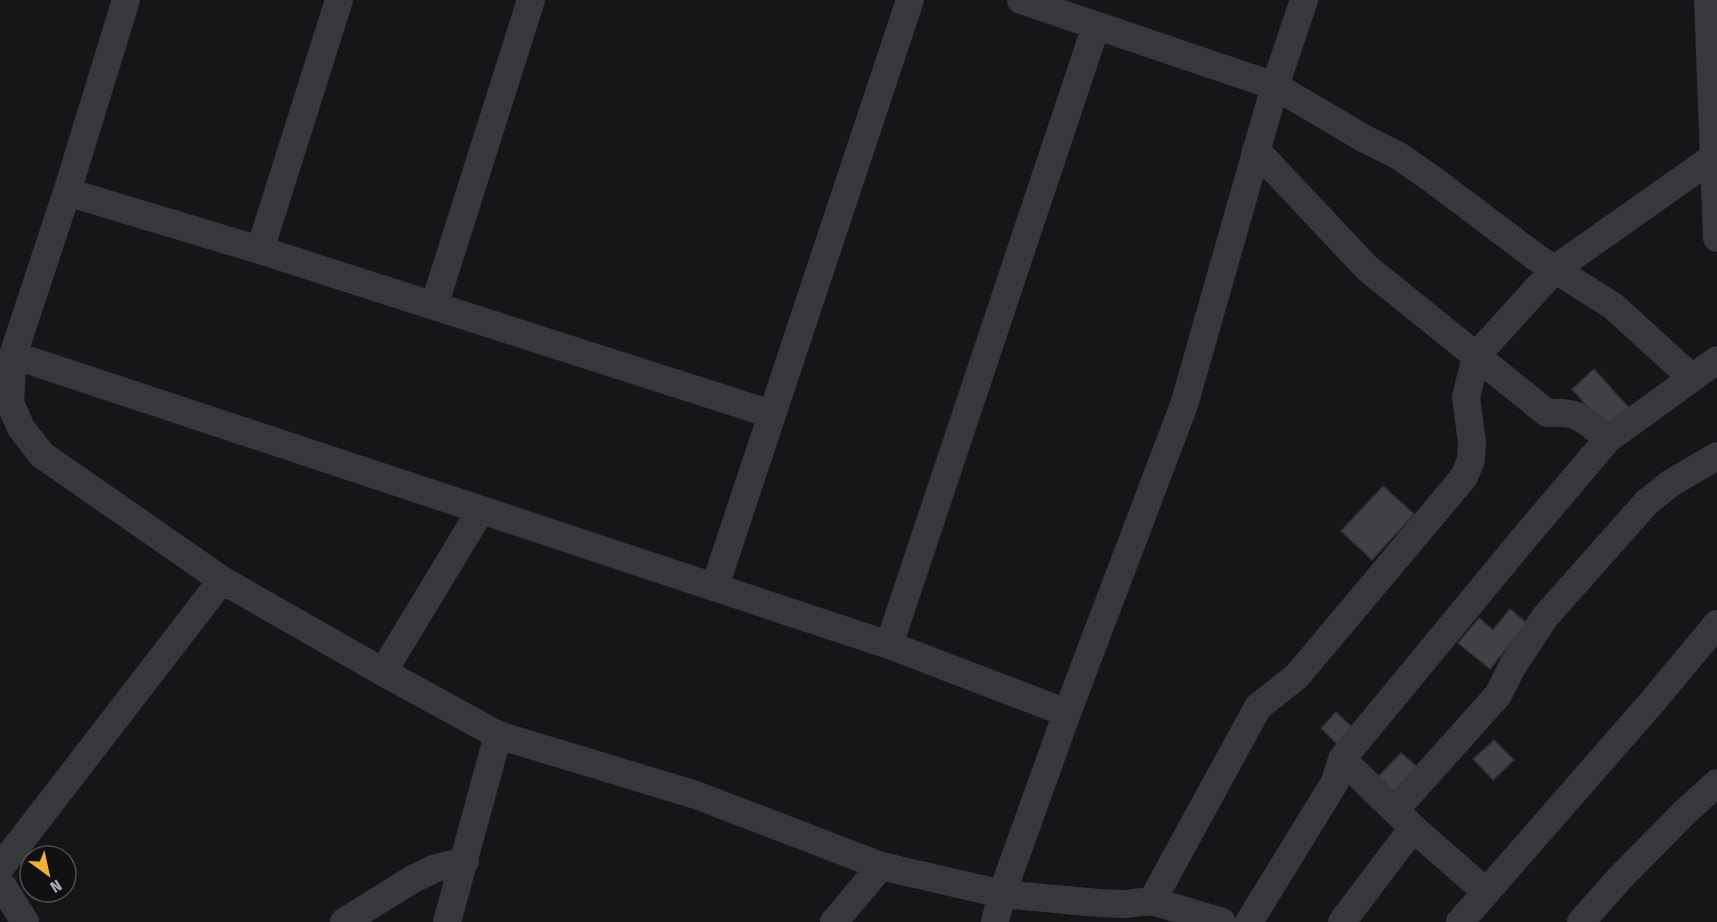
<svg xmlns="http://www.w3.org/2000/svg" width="1717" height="922" font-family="'Fira Sans Condensed',sans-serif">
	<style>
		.building { fill: #404145; stroke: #303034; stroke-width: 1.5 }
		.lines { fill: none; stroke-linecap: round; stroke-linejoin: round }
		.street { stroke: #37383d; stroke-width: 28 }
	</style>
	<rect width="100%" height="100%" fill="#161618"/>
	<path class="building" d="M1594,369l37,41 -23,20 -36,-41z
		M1383,486l31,28 -42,46 -31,-29z
		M1510,609l17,14 -37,46 -32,-26 21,-25 14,12z
		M1336,712l20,19 -16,16 -19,-19z
		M1494,740l20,20 -21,20 -20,-21z
		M1401,753l22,19 -24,25 -22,-19z"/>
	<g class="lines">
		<path class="street" d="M126,0l-59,192 -54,163 -3,48 11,25 21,27 180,125 161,92 115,63 198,60 185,71 121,28 96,9 27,1 27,-3 70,21
			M1021,0l254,86 88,52 36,18 33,23 105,79 76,48 79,72
			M1708,0l9,238
			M1256,150l111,118 180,145c33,-2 37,6 61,26
			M67,192l193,58 511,164
			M260,250l79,-250
			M434,306l97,-306
			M13,355l876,290 178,68
			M715,586l195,-586
			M889,645l207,-619
			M383,672l98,-162
			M1342,759l71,69 73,64
			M1395,810l103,-115 14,-28 33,-50 102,-115 24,-19 46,-27
			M0,868l222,-288
			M0,882l25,40
			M1152,901l106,-194 39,-31 167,-199 7,-17 1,-17 -6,-46 10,-41 79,-87 159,-112
			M344,922l69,-43 23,-11 29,-7
			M447,922l51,-187
			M834,922l47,-56
			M995,922l7,-28 65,-181 117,-308 91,-319 29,-86
			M1249,922l86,-140 7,-23 183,-222 83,-98 109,-79
			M1342,922l71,-94
			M1460,922l193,-221 64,-77
			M1581,922l38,-43 65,-66 33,-30"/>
	</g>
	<g transform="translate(48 874) rotate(147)"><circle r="28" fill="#111113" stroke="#4d4f55" stroke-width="1.5"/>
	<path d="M0-4.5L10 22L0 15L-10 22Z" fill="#f2b134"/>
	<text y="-9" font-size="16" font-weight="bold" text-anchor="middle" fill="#a8adb8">N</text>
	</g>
</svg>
